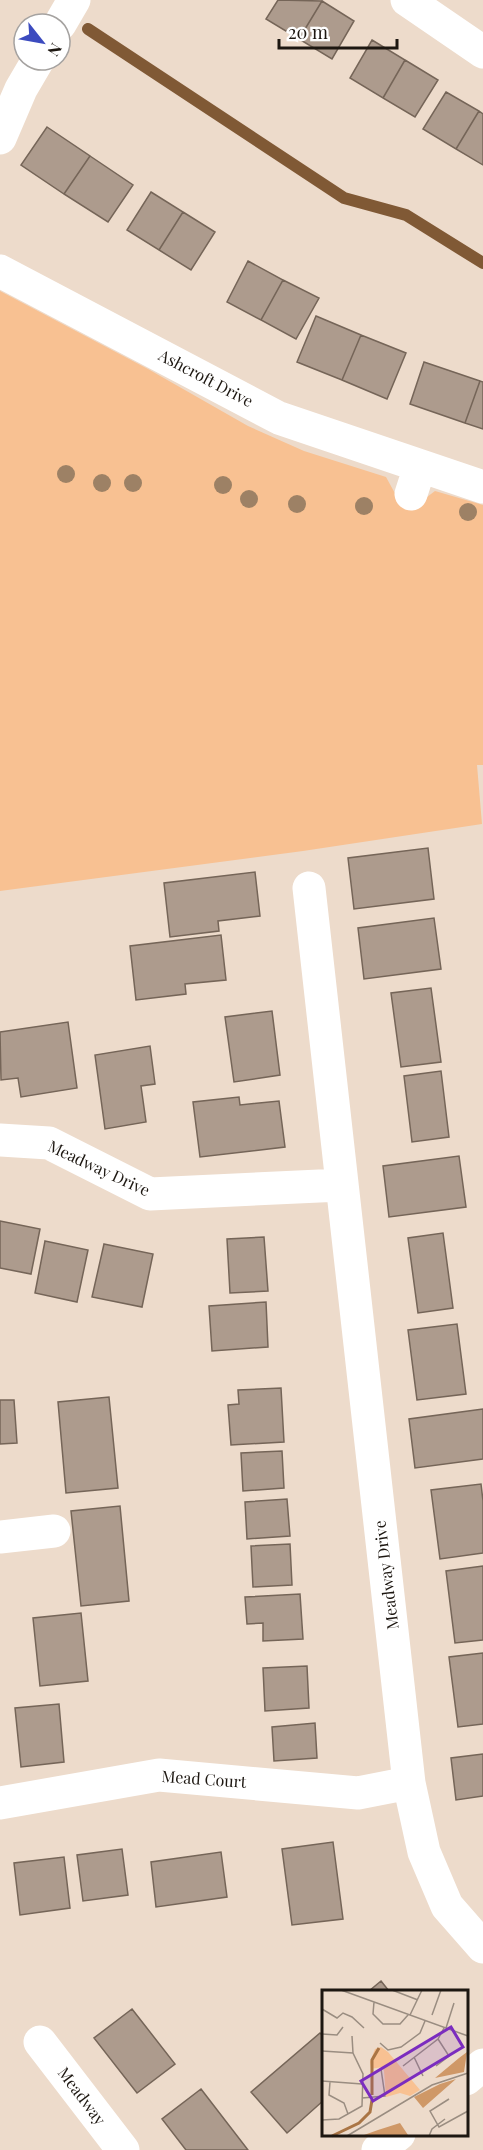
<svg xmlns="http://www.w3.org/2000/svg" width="483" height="2150" font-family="'Playfair Display',serif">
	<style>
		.green { fill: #f8c192 }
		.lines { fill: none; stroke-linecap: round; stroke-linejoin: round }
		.stream { stroke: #805935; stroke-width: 12 }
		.building { fill: #ad9b8d; stroke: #756558; stroke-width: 1.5 }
		.minor { stroke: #fff; stroke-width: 33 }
		.tree { fill: #9d8165 }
		.labels { text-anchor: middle; stroke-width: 5; stroke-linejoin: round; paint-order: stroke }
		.street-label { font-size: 16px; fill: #1d1711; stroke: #fff }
		.inset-river { fill: none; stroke: #aa7545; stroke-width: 3 }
		.inset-road { fill: none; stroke: #9a8d81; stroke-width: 1.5 }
		.view { fill: #7b2cbf; fill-opacity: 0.15; stroke: #7b2cbf; stroke-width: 3 }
		.inset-edge { fill: none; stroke: #1d1711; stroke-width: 3 }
	</style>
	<rect width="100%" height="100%" fill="#eddbcb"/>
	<path class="green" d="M0,291l148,78 100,57 56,25 82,26 11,20 22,6 16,-12 48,14v260h-6l5,59 -179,27 -303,40z"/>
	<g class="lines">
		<path class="stream" d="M88,29l256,169 62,17 77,48"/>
	</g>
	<path class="building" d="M278,0l44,1 -23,38 -33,-20z
		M322,1l32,20 -22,38 -33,-20z
		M372,40l33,20 -22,38 -33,-20z
		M405,60l33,20 -23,37 -32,-19z
		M446,92l33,19 -23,38 -33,-20z
		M479,111l4,3v51l-27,-16z
		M47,127l43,29 -26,38 -43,-29z
		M90,156l43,29 -25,37 -44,-28z
		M151,192l32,20 -24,38 -32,-20z
		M183,212l32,20 -24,38 -32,-20z
		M248,261l35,19 -22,40 -34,-18z
		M283,280l36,18 -23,41 -35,-19z
		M316,316l45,19 -19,45 -45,-18z
		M361,335l45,18 -19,46 -45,-19z
		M424,362l56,19 -15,42 -55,-19z
		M480,381l3,1v47l-18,-6z
		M428,848l6,51 -80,10 -6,-51z
		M255,872l5,44 -42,5 1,10 -49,6 -6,-54z
		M434,918l7,51 -77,10 -6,-51z
		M221,935l5,45 -41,4 1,10 -50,6 -6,-54z
		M431,988l10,74 -40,5 -10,-74z
		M272,1011l8,64 -46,7 -9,-65z
		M68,1022l9,66 -56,9 -3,-19 -17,2 -1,-48z
		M150,1046l5,38 -14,2 5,36 -41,7 -10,-74z
		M441,1071l8,66 -37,5 -8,-66z
		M239,1097l1,8 39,-4 6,46 -85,10 -7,-55z
		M459,1156l7,51 -77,10 -6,-51z
		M0,1221l40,8 -9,45 -31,-6z
		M443,1233l10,75 -35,5 -10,-75z
		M264,1237l4,54 -38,2 -3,-54z
		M45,1241l43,9 -11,52 -42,-9z
		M104,1244l49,10 -11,53 -50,-10z
		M266,1302l2,45 -56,4 -3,-45z
		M457,1324l9,70 -49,6 -9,-70z
		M281,1388l3,54 -53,3 -3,-40 11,-1 -1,-14z
		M109,1397l9,91 -52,5 -8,-91z
		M0,1400h14l3,43 -17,1z
		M483,1409v50l-68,9 -6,-49z
		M282,1451l2,37 -41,3 -2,-38z
		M481,1484l2,17v52l-43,6 -9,-69z
		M287,1499l3,37 -43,3 -2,-37z
		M120,1506l9,95 -48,5 -10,-95z
		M290,1544l2,41 -39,2 -2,-41z
		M483,1566v74l-28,3 -9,-72z
		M300,1594l3,45 -40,2v-18l-16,1 -2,-27z
		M81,1613l7,68 -48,5 -7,-68z
		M483,1653v71l-25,3 -9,-70z
		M307,1666l2,42 -44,3 -2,-43z
		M59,1704l5,58 -43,5 -6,-59z
		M315,1723l2,35 -43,3 -2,-34z
		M483,1754v42l-27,4 -5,-42z
		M333,1842l10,77 -51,6 -10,-76z
		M122,1849l6,46 -45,6 -6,-46z
		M221,1852l6,45 -71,10 -5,-45z
		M64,1857l6,51 -50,7 -6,-52z
		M381,1981l8,10h-20z
		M132,2009l43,55 -38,29 -43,-55z
		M320,2033l4,4v63l-37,33 -36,-41z
		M201,2089l47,61h-62l-24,-31z"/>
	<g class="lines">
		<path class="minor" d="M407,0l76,52
			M60,24l14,-24
			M0,138l21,-49 17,-29
			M0,271l279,147 204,69
			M411,494l9,-28
			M309,888l100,895 15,69 23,54 36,41
			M0,1140l49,3 101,51 191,-9
			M0,1537l54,-6
			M0,1803l159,-28 199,18 51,-10
			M40,2042l83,108
			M466,2079l17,-14
			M378,2150l21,-16"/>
	</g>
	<g class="tree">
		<circle cx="66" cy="474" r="9"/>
		<circle cx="102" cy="483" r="9"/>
		<circle cx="133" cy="483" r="9"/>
		<circle cx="223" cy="485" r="9"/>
		<circle cx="249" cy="499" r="9"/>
		<circle cx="297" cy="504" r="9"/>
		<circle cx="364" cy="506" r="9"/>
		<circle cx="468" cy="512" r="9"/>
	</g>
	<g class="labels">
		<g class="street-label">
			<text transform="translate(206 378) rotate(28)" y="6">Ashcroft Drive</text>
			<text transform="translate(99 1168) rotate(25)" y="6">Meadway Drive</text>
			<text transform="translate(386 1575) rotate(-97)" y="6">Meadway Drive</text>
			<text transform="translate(204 1779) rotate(4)" y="6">Mead Court</text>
			<text transform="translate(82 2096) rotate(53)" y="6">Meadway</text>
		</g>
	</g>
	<g transform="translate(322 1990)">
		<rect width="146" height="146" fill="#eddbcb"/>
		<path d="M59,57l7,5 32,38 -10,6 -10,-3 -14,4 -2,-26 -2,-4 -11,2 -1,-7 5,-13z" fill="#f8c192"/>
		<path d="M145,62l-3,20 -29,6 24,-20zM134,89l-33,29 -9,-11 26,-13zM78,133l8,12h-44l14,-5z" fill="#cf9867"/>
		<path class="inset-river" d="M50,105v-35l7,-12M10,146l27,-13 11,-11 2,-12"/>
		<path class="inset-road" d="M19,0l127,46M70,0l26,10M52,12l-1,12 10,10h17l8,-9M0,19l15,9 6,-5 9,4 12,11M88,25l12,-25M110,25l9,-25M124,38l8,-25M0,44l15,1 6,-8M58,53l8,7 13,-3 19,-14 5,-12M0,61l31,2M92,67l9,19M81,76l35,-27 6,-11M114,76l13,-10 -11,-17M0,91l40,3M8,92l-1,13 15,8 4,11M40,108l23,-2 -4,-27M127,109l-19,12 9,16 29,-16M0,130l17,-1 23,-13 1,-32 -10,-21 -1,-17M25,146l85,-51 36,-12M107,146l3,-7 13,-10"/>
		<path class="view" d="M129,37l12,20 -90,54 -12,-20z"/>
		<rect width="146" height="146" class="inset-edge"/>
	</g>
	<g transform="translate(42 42) rotate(121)"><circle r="28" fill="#ffffff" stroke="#a5a2a0" stroke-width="1.5"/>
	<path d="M0-4.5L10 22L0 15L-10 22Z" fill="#3c4bbf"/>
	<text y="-9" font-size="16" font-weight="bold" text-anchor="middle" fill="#1d1711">N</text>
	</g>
	<path d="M279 39v9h118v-9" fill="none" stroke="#1d1711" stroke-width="3"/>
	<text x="288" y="39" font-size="18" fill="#1d1711" stroke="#ffffff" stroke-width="4.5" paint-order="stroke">20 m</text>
</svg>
